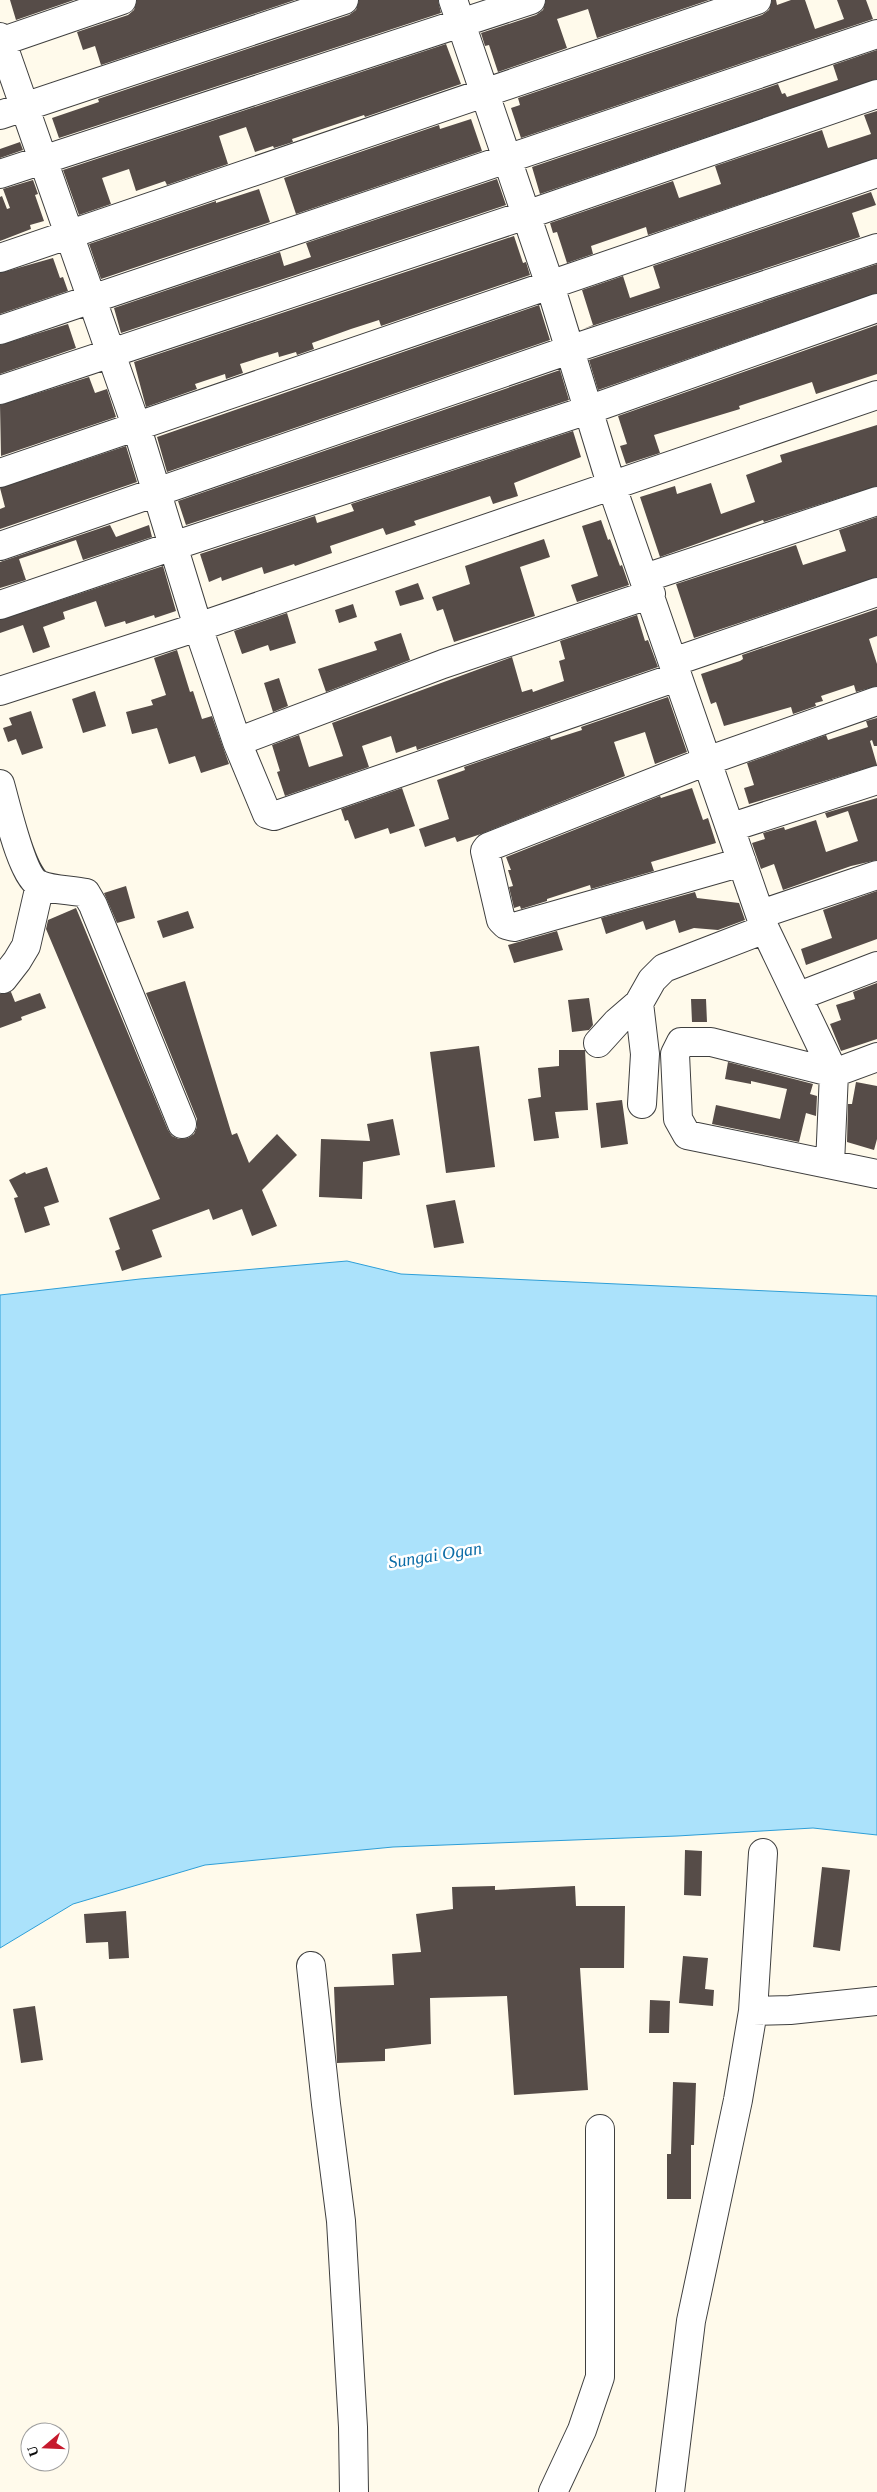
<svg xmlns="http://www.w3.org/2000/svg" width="877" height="2492" font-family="Georgia,serif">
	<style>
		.water { fill: #abe2fb; stroke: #2d9ed7 }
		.building { fill: #564c48 }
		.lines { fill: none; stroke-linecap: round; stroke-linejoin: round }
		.minor-casing { stroke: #3f3f3f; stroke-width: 30 }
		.minor { stroke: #fff; stroke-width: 28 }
		.labels { text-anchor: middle; stroke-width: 5; stroke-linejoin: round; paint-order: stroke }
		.water-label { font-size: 18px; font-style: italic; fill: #0c6da7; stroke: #fff }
	</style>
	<rect width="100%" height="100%" fill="#fffaeb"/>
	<path class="water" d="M347,1261l54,13 476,22v539l-64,-7 -136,8 -284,11 -188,18 -132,39 -73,44v-653l140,-16z"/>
	<path class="building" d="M10,0h64l-58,20z
		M137,0h158l-194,65 -6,-19 -12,4 -6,-18 51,-17 6,-5z
		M359,0h79l3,13 -382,125 -7,-20 47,-16 -1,-3 251,-84 7,-5z
		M546,0h163l-112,38 -9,-29 -31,10 10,29 -69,24 -9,-27 -4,1 -4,-13 55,-18 7,-5z
		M772,0h4l1,5 14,-5h14l10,29 29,-10 -7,-19h29l7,19 -352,119 -10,-30 9,-3 -2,-7 244,-83 7,-5z
		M446,44l15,40 -96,33 -1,-2 -72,24 1,3 -19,6 -1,-2 -18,6 -9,-25 -27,9 9,28 -61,21 -2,-4 -29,10 -7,-22 -27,9 9,26 -32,11 -16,-45z
		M877,50v29l-337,115 -8,-27 246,-83 4,10 3,-1 2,4 51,-17 -5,-15z
		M877,111v47l-229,77 -2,-8 -55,19 2,8 -26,9 -10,-31 -4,1 -3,-10 123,-42 6,17 42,-14 -6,-18 107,-36 6,18 43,-14 -7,-19z
		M471,119l11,32 -186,63 -12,-36 155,-53 1,4z
		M20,142l3,8 -23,8v-9z
		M497,179l9,26 -385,128 -7,-25 166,-56 4,14 27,-9 -5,-14z
		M33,180l5,14 -3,1 9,26 -14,4 1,4 -31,12v-44l2,-1 5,13 3,-1 -7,-19z
		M259,189l11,33 -169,57 -12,-35 127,-43v2z
		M871,192l5,13 -24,8 8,24 -277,92 10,-4 -11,-35 41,-14 7,22 30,-10 -7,-22z
		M514,236l9,27 3,-1 4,13 -149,51 -2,-6 -28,9 -39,14 2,6 -17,6 -1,-3 -17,5 -1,-5 -38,12 3,9 -17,6 -1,-5 -30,10 2,5 -51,18 -12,-45z
		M53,258l7,20 3,-1 5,14 -68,23v-41z
		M877,264v29l-279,97 -9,-30z
		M539,305l11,35 -383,132 -10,-35z
		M68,324l8,24 -76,26v-29z
		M877,325v49l-61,20 -4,-12 -73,24 1,3 -86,26 6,18 -34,11 -6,-18 7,-2 -9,-28z
		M560,370l9,30 -383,125 -8,-24z
		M89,377l6,16 12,-4 9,28 -115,39 -1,-51z
		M877,425v61l-113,36 -1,-2 -103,37 -20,-60 35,-11 2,8 34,-11 10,31 34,-12 -9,-27 36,-13 -2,-7z
		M573,431l8,26 -67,26 4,13 -25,8 -3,-8 -76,25 2,4 -30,10 -3,-7 -53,18 2,7 -37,13 -1,-2 -30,10 -2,-7 -40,14 -1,-4 -12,5 -9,-28 115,-38 2,7 37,-12 -3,-7z
		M126,446l11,36 -137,47v-20l5,-2 -5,-19z
		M877,517v60l-183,61 -18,-54 120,-39 7,20 43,-14 -7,-21z
		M601,520l7,20 2,-1 10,27 2,-1 7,20 -52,17 -6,-17 27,-9 -16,-50z
		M110,525l6,12 33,-12 3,12 -69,23 -7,-20 -57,19 7,21 -26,8v-26z
		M544,539l6,18 -30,10 15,49 -81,26 -11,-33 -6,2 -5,-14 38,-13 -5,-18z
		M163,566l13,45 -21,7 -1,-3 -28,9 -1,-3 -20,6 -9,-26 -33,11 2,7 -22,8 7,20 -17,6 -10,-28 -23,8v-13z
		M418,583l6,16 -24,7 -5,-15z
		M353,604l4,13 -18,6 -4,-13z
		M877,609v27l-8,3 8,25v22l-21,6 -2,-7 -33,11 2,5 -8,2 1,3 -23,8 -2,-7 -67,19 -8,-24 -5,2 -10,-30 39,-13 3,-2 -1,-4z
		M287,613l9,30 -26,8 -2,-6 -26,9 -8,-23z
		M637,615l8,26 3,-1 10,27 -241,83 -1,-4 -20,7 -5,-17 -29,10 7,21 -84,29 -8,-24 3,-1 -8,-26 27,-10 10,32 34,-11 -11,-33 180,-66 10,35 10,-3 1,3 31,-11 -5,-20 6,-2 -5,-18z
		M401,633l9,27 -84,32 -8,-23 59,-19 -3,-8z
		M177,650l13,42 3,-1 9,28 10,-3 17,48 -28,9 -6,-17 -26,8 -12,-36 -25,6 -6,-22 27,-7 -2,-5 15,-5 -12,-37z
		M279,678l9,28 -15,6 -9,-29z
		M95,691l11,35 -23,7 -11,-34z
		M668,697l19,55 -32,12 -10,-32 -31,10 11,34 -144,58 -24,8 -2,-5 -30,10 -6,-18 30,-10 -12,-39 28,-10 -1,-3 86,-30 1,3 31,-10 -1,-3z
		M31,711l12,37 -21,7 -6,-16 -8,3 -5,-14 9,-3 -3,-7z
		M877,718v28h-3l-2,-6 -2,1 7,24 -128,39 -5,-16 10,-3 -7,-22 79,-28 2,5 40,-13 -2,-6z
		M402,788l13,38 -25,8 -2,-6 -33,11 -7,-19 -3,1 -4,-12z
		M692,788l11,32 5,-2 8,25 -65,19 3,9 -63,18 -1,-4 -43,14v2l-26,8 -1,-3 -6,2 -5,-21 4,-1 -5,-16h3l-5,-13 154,-61 1,2z
		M877,798v62l-26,6 -68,24 -9,-26 -13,5 -9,-26 13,-4 -2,-6 21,-6 1,3 31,-10 10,32 32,-11 -10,-30 -21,7 -2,-5z
		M126,886l9,32 -18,5 -13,-30z
		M877,891v48l-71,26 -5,-16 31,-11 -9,-28z
		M695,892l2,6 42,5 6,17 -27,10 -24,-2 -15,5 -4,-13 -29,10 -3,-9 -37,13 -5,-16z
		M76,908l92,222 4,6 7,3 9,-1 6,-4 3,-7v-8l-51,-126 39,-12 47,154 5,-2 12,30 28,-29 20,21 -35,35 15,36 -25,10 -10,-27 -29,11 -4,-11 -57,21 10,27 -40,14 -7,-20 5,-2 -11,-31 51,-19 -114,-270 2,-9z
		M188,911l6,17 -31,10 -6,-17z
		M557,931l6,19 -49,13 -6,-18z
		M877,983v56l-36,12 -11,-27 11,-4 -5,-15 19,-6 -2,-7z
		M11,992l4,10 25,-9 6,15 -25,9 1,3 -22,8v-34z
		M589,998l4,27 -4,5 -17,2 -4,-32z
		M691,999h15l1,23h-15z
		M479,1046l16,121 -49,6 -16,-121z
		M559,1050h26l3,60 -33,2 4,26 -25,3 -6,-42 13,-2 -3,-29 21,-2z
		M728,1062l85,22 -3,10 7,2 -1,20 -10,-3 -7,29 -87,-18 4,-19 64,14 7,-30 -36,-8v3l-26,-5z
		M856,1082l21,4v53l-3,11 -27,-8 1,-38h4z
		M622,1100l6,44 -27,4 -5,-45z
		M393,1119l7,36 -37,7 -1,37 -43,-2 2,-58 49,2 -3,-17z
		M47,1167l12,35 -15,5 6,18 -25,8 -11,-35 4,-1 -9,-17 16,-8 1,2z
		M455,1200l9,43 -30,5 -8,-43z
		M685,1850l17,1 -1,45 -17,-1z
		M822,1867l28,3 -10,81 -27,-4z
		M495,1886v4l80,-4 1,20h49l-1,62h-44l8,122 -74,5 -7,-99 -77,2 1,46 -46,5v12l-48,2 -3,-76 60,-2 -2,-31 29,-2 -5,-38 37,-5 -1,-22z
		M126,1911l3,47 -20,1 -1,-17 -22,1 -2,-29z
		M683,1956l25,2 -3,31 9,1 -1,16 -34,-3z
		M650,2000l20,1 -1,32h-20z
		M35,2006l8,54 -22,3 -8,-54z
		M673,2082l23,1 -2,62h-3v54h-24v-45h4z"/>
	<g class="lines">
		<g class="minor-casing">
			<path id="minor" d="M453,0l97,285 61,199 154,445 69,144 43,-16
				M0,37l137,391 61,199 39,115 30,72 7,2 403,-139
				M0,42l122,-42
				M0,115l344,-115
				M0,174l531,-174
				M0,258l757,-258
				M0,330l877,-296
				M0,390l526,-175 351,-121
				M0,473l877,-300
				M0,546l569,-196 308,-102
				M645,578l232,-77
				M0,605l173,-59 415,-136 289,-102
				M673,662l204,-70
				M0,691l198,-64 679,-232
				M237,742l206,-78 208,-70
				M0,784c6,20 22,94 40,101 11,5 32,5 46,8l7,12 89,219
				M732,827l145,-47
				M742,862l-228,65 -8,-2 -5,-5 -16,-69 3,-4 219,-86 170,-60
				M761,914l116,-39
				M3,979l14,-18 9,-15 14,-61
				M799,996l78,-30
				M598,1043l19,-21 22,-19
				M642,1104l3,-50 -6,-51 13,-23 12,-12 101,-39
				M830,1164l4,-91 -123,-31h-30l-6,12 3,65 9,16 190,39
				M311,1966l15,138 15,117 12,206 1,65
				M753,2011l10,-158
				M553,2492l29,-62 18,-53v-248
				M670,2492l21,-171 47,-221 15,-89 37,-1 87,-9"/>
		</g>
		<use href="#minor" class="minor"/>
	</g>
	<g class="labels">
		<g class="water-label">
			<text transform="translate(435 1555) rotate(-9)" y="6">Sungai Ogan</text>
		</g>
	</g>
	<g transform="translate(45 2447) rotate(251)"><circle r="24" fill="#ffffff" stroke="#9e9e9e"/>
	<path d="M0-4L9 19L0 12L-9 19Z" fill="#c61a2d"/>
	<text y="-8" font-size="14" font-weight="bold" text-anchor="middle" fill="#0c0c0c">U</text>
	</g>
</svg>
